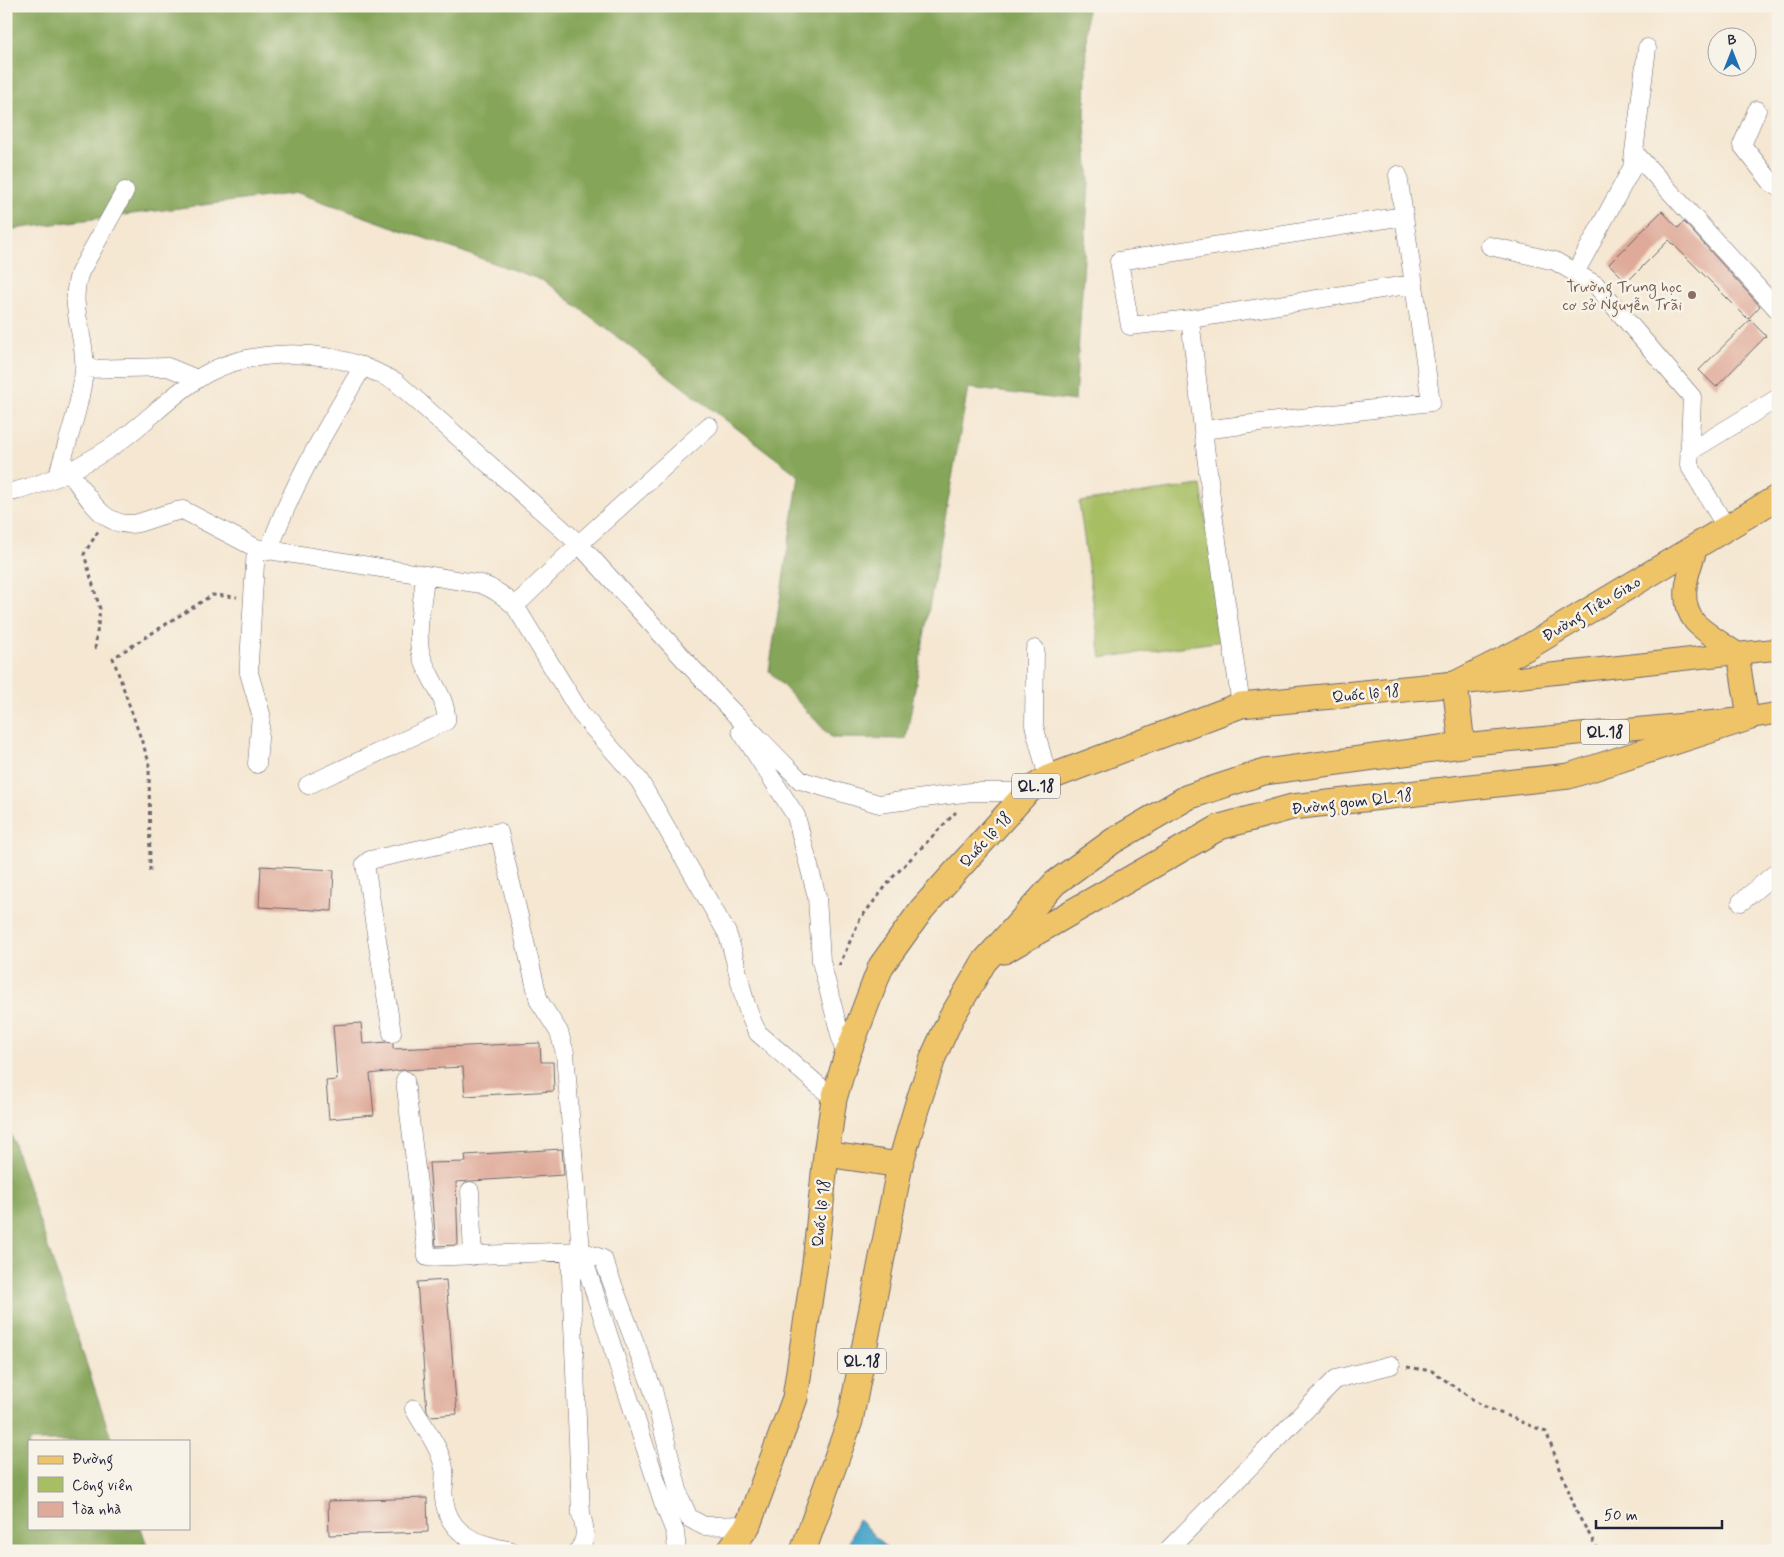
<svg xmlns="http://www.w3.org/2000/svg" width="1784" height="1557" font-family="Mynerve,sans-serif">
	<style>
		.green { fill: #a7be63; stroke: #64704f }
		.forest { fill: #85a559; stroke: #54644a }
		.water { fill: #4ba7c9; stroke: #366482 }
		.building { fill: #dfaa9a }
		.lines { fill: none; stroke-linecap: round; stroke-linejoin: round }
		.minor-casing { stroke: #6c6770; stroke-width: 19 }
		.major-casing { stroke: #6c6770; stroke-width: 23 }
		.highway-casing { stroke: #6c6770; stroke-width: 27 }
		.path { stroke: #6c6770; stroke-width: 3; stroke-dasharray: 4 4; stroke-linecap: butt }
		.minor { stroke: #fff; stroke-width: 18 }
		.major { stroke: #efc469; stroke-width: 21 }
		.highway { stroke: #efc469; stroke-width: 25 }
		.education-dot { fill: #8d6e63; stroke: #f7f3e8; stroke-width: 2 }
		.labels { text-anchor: middle; stroke-width: 5; stroke-linejoin: round; paint-order: stroke }
		.shield { fill: #f7f3e8; stroke: #62616f; stroke-width: 1 }
		.shield-label { font-size: 15px; font-weight: bold; fill: #22223b }
		.education-label { font-size: 16px; fill: #785e54; stroke: #f7f3e8; text-anchor: end }
		.street-label { font-size: 16px; fill: #22223b; stroke: #f7f3e8 }
	</style>
	<rect width="100%" height="100%" fill="#f7f3e8"/>
	<filter id="ink" filterUnits="userSpaceOnUse"><feTurbulence type="fractalNoise" baseFrequency=".02" numOctaves="2"/><feDisplacementMap in="SourceGraphic" scale="10" xChannelSelector="R" yChannelSelector="G"/><feConvolveMatrix kernelMatrix="1 2 1 2 8 2 1 2 1" color-interpolation-filters="sRGB"/></filter>
	<filter id="wash" filterUnits="userSpaceOnUse"><feTurbulence type="fractalNoise" baseFrequency=".0096" numOctaves="4" result="noise"/><feDisplacementMap in="SourceGraphic" scale="20" xChannelSelector="R" yChannelSelector="G"/><feGaussianBlur stdDeviation="1.12" result="paint"/><feColorMatrix in="noise" values="0 0 0 0 0 0 0 0 0 0 0 0 0 0 0 0 0 1.4 0 .05"/><feComposite in="paint" operator="in"/></filter>
	<g filter="url(#wash)">
		<rect width="100%" height="100%" fill="#f5e7d2"/>
		<path class="green" d="M1201,485l22,156 -122,17 -22,-156z"/>
		<path class="forest" d="M6,6h1081l-2,118 4,58 -14,219 -107,-13 -62,351 -74,-1 -63,-67 30,-195 -255,-195 -246,-88 -292,37z
			M6,1120l106,321h-83v87h112l8,23h-143z"/>
		<path class="water" d="M858,1519l28,29 -1,3h-39z"/>
		<g id="blocks">
			<path class="building" d="M1662,211l16,17 6,-6 76,84 -12,13 -79,-79 -42,42 -18,-18z
				M1750,320l16,16 -50,51 -17,-17z
				M261,866l73,4 -2,41 -73,-4z
				M361,1023l2,21 24,-2 6,1v6l147,-6 1,19h12l1,29 -89,5 -2,-29 -60,3 -33,4 4,41 -45,4 -3,-38 11,-1 -4,-55z
				M562,1149l2,26 -108,7 2,63 -22,1 -7,-83 37,-1 -1,-7z
				M446,1280l11,134 -26,2 -4,-5 -10,-129z
				M427,1498l1,34 -99,3 -1,-34z"/>
		</g>
	</g>
	<g filter="url(#ink)">
		<use href="#blocks" fill-opacity="0" stroke="#6c6770" stroke-width="1"/>
		<g class="lines">
			<g class="minor-casing">
				<path id="minor" d="M1757,110l-15,35 30,38 6,4
					M1634,152l144,158
					M1404,216l-285,45 11,65 60,-7 223,-35
					M1490,246l65,15 41,24 96,112 -3,68 37,62
					M1575,273l57,-105 15,-120
					M1190,319l23,195 28,191
					M84,369l84,-2 29,12
					M1203,430l228,-28 -33,-227
					M1689,452l89,-54
					M68,470c18,23 35,61 70,53 15,-4 29,-11 45,-13l73,38 225,36c14,5 23,12 34,22l66,108 58,66 88,153c12,33 14,70 31,100l76,66
					M58,475c9,-34 23,-70 26,-105 3,-34 -17,-62 -4,-98l45,-81
					M6,493c34,-6 72,-25 101,-43 32,-20 58,-50 89,-70 46,-31 117,-32 168,-13 11,4 21,10 31,14l184,163 146,160 75,76 79,24 92,-12h56
					M256,548l-7,114v11l12,41 -4,50
					M269,551c22,-66 59,-124 94,-185
					M515,606l64,-62 130,-118
					M1035,649l-1,76 14,53
					M741,731l55,85 21,81 4,64 25,97
					M308,785l138,-64c2,-25 -22,-47 -26,-71 -4,-23 3,-50 5,-73
					M1741,902l37,-31
					M392,1033l-27,-169 5,-4 129,-28 40,169 20,31 6,21 16,198 82,251 12,30 2,19
					M405,1080l22,177 154,-6 22,8 50,131 27,108 9,20 15,8 44,-1
					M470,1191l3,65
					M570,1252l11,262c4,14 7,24 -3,37
					M414,1409c10,18 26,38 30,59 2,10 -2,21 0,31 5,39 36,45 68,52
					M1167,1551l169,-172 55,-14"/>
			</g>
			<g class="major-casing">
				<path id="major" d="M1698,545c-8,22 -21,54 -4,76 9,11 32,24 44,33l10,64
					M1460,684l318,-35
					M1462,745l286,-27 30,-5"/>
			</g>
			<g class="highway-casing">
				<path id="highway" d="M1004,951l216,-124 72,-20 277,-31 179,-58
					M826,1154l74,11
					M729,1551l19,-26 47,-127 20,-135 11,-109 8,-55 12,-41 35,-92 41,-57 105,-117 21,-14 193,-73 214,-21 73,-37 250,-150
					M803,1551l47,-130 50,-256 17,-59 17,-51 17,-37 33,-56 71,-79 58,-42 75,-44 76,-25 198,-27 -7,-61"/>
			</g>
			<path class="path" d="M95,649l5,-40 -16,-55 15,-24
				M150,871l-1,-109 -36,-104 99,-63 25,2
				M839,966l21,-47 33,-42 63,-65
				M1407,1367l25,4 49,34 65,27 32,83 21,36"/>
			<use href="#minor" class="minor"/>
			<use href="#major" class="major"/>
			<use href="#highway" class="highway"/>
		</g>
	</g>
	<circle class="education-dot" cx="1692" cy="295" r="5"/>
	<g class="labels">
		<g class="shield">
			<rect x="1581" y="719.5" width="48" height="25" rx="4"/>
			<rect x="1012" y="773.5" width="48" height="25" rx="4"/>
			<rect x="838" y="1348.5" width="48" height="25" rx="4"/>
		</g>
		<g class="shield-label">
			<text x="1605" y="737">QL.18</text>
			<text x="1036" y="791">QL.18</text>
			<text x="862" y="1366">QL.18</text>
		</g>
		<g class="education-label">
			<text x="1682" y="292">Trường Trung học<tspan x="1682" dy="18">cơ sở Nguyễn Trãi</tspan></text>
		</g>
		<g class="street-label">
			<text transform="translate(1591 608) rotate(-31)" y="6">Đường Tiêu Giao</text>
			<text transform="translate(1366 693) rotate(-6)" y="6">Quốc lộ 18</text>
			<text transform="translate(1352 801) rotate(-7)" y="6">Đường gom QL.18</text>
			<text transform="translate(985 839) rotate(-48)" y="6">Quốc lộ 18</text>
			<text transform="translate(820 1213) rotate(-84)" y="6">Quốc lộ 18</text>
		</g>
	</g>
	<rect width="1784" height="1557" fill="none" stroke="#f7f3e8" stroke-width="25"/>
	<rect x="28" y="1440" width="162" height="90" fill="#f7f3e8" stroke="#a29fa3"/>
	<rect x="38" y="1456" width="25" height="8" fill="#efc469" stroke="#a29fa3"/>
	<text x="72" y="1464" font-size="15" fill="#22223b">Đường</text>
	<rect x="38" y="1477" width="25" height="15" fill="#a7be63" stroke="#a29fa3"/>
	<text x="72" y="1490" font-size="15" fill="#22223b">Công viên</text>
	<rect x="38" y="1502" width="25" height="15" fill="#dfaa9a" stroke="#a29fa3"/>
	<text x="72" y="1514" font-size="15" fill="#22223b">Tòa nhà</text>
	<g transform="translate(1732 52)"><circle r="24" fill="#f7f3e8" stroke="#a29fa3"/>
	<path d="M0-4L9 19L0 12L-9 19Z" fill="#1f6fb2"/>
	<text y="-8" font-size="14" font-weight="bold" text-anchor="middle" fill="#22223b">B</text>
	</g>
	<path d="M1596 1520v8h126v-8" fill="none" stroke="#22223b" stroke-width="2.5"/>
	<text x="1604" y="1520" font-size="15" fill="#22223b" stroke="#f7f3e8" stroke-width="4" paint-order="stroke">50 m</text>
</svg>
